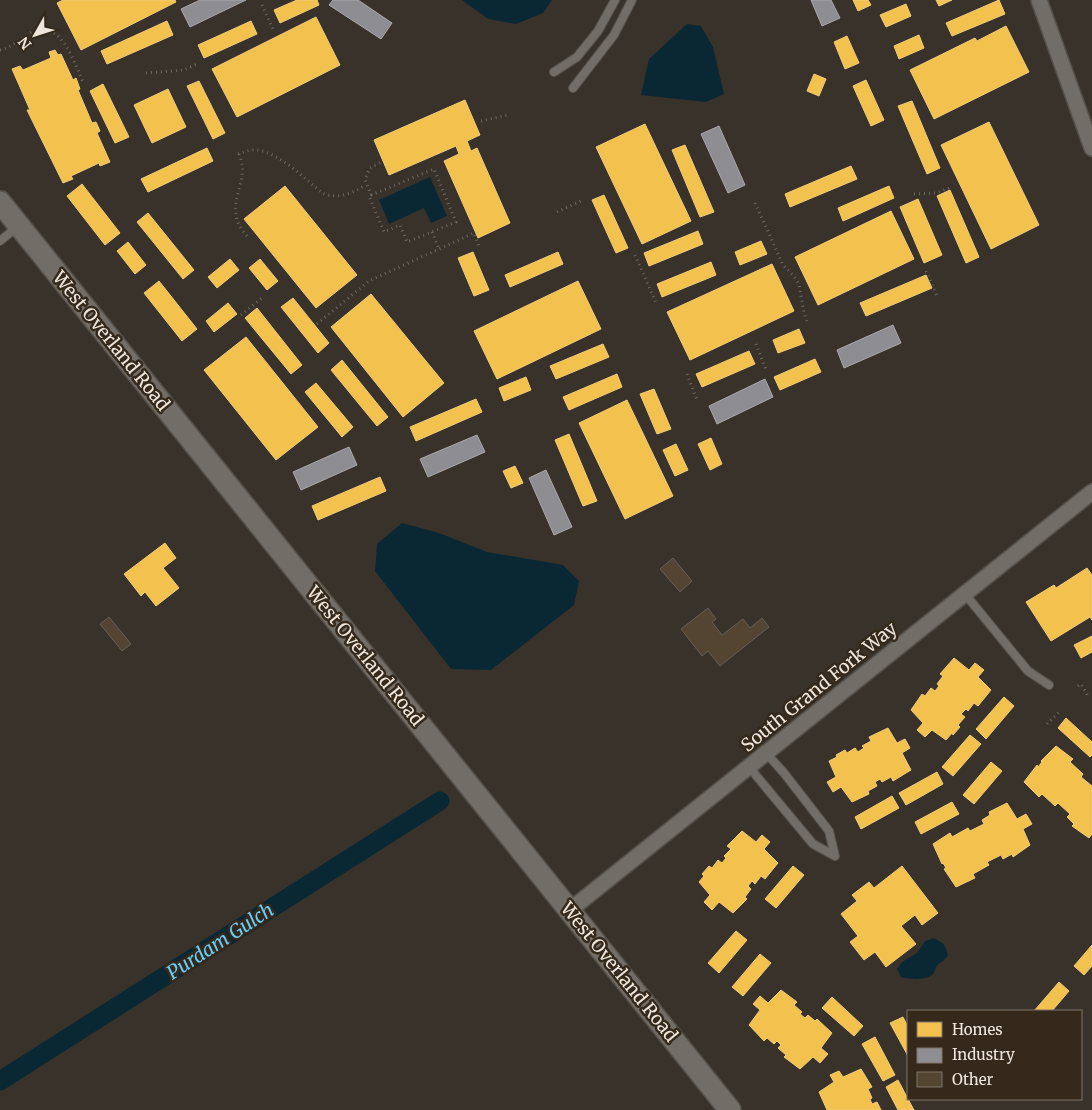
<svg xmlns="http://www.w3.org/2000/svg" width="1092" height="1110" font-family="Merriweather,serif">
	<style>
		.water { fill: #0a2834 }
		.homes { fill: #f2c14e; stroke: #f1cc79 }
		.industry { fill: #8d8d92; stroke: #aaa8a9 }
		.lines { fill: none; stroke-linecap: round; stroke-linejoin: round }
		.canal { stroke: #0a2834; stroke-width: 19 }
		.building { fill: #544533; stroke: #665f59 }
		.lane-casing { stroke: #555049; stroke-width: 10 }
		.street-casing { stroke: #555049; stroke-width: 18 }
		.secondary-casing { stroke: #555049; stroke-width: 24 }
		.path { stroke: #6d6862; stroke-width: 3; stroke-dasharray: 1 4; stroke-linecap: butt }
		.lane { stroke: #726d67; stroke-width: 8 }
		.street { stroke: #726d67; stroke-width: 15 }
		.secondary { stroke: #726d67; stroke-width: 21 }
		.labels { text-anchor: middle; stroke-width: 5; stroke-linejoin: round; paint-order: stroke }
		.street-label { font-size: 18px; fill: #efe7de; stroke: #35291b }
		.water-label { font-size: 19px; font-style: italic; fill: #66cffc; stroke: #35291b }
	</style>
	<rect width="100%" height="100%" fill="#39322b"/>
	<path class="water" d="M462,0h90l-9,13 -27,11 -28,-5z
		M687,24l14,2 12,21 11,47 -18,8 -65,-7 8,-36z
		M430,177l17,39 -16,7 -7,-15 -35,16 -10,-24z
		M402,523l37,10 48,19 76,13 16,16 -5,24 -83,65 -40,-1 -76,-98 2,-27z
		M934,938l10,6 4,11c-5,8 -7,6 -12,12 0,1 -2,6 -3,7 -6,7 -25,5 -32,3l-4,-8 5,-7 15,-9 8,-12z"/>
	<path class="homes" d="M63,0h112l1,2 -95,48 -24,-47z
		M297,0h20l2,5 -39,18 -6,-13z
		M853,0h15l3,5 -13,6z
		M936,0h16l-13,6z
		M999,0l6,14 -53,22 -6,-13z
		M906,4l5,12 -25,11 -6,-12z
		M316,17l24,48 -103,52 -25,-48z
		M167,21l6,14 -66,29 -6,-13z
		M251,21l6,13 -53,24 -6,-13z
		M1006,26l23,46 -95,47 -24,-49 65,-32 2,3z
		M919,35l5,13 -25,11 -5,-13z
		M847,36l12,27 -14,6 -11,-27z
		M55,50l3,5 3,-1 12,26 3,-2 4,11 -2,1 14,33 4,-1 4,9 -3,2 13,29 -10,4 -1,-3 -28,13 2,3 -10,4 -36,-73h3l-18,-41 8,-3 3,4 28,-12 -2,-6z
		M814,74l12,5 -7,17 -12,-5z
		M866,80l18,40 -13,6 -18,-40z
		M199,81l26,52 -12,6 -26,-53z
		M103,84l26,53 -14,6 -25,-52z
		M168,89l18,38 -34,16 -18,-38z
		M465,100l15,35 -13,6 4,10 6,-3 33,75 -32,15 -34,-77 15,-7 -3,-8 -67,29 -15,-35z
		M912,101l28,67 -13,6 -29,-68z
		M989,122l50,103 -48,24 -50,-104z
		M645,124l46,97 -49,23 -46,-97z
		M685,145l29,67 -14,5 -28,-67z
		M207,148l6,13 -65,31 -7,-13z
		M851,166l6,13 -67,28 -5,-13z
		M82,184l38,49 -15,12 -38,-49z
		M285,186l72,89 -41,33 -72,-89z
		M889,186l5,12 -51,23 -5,-13z
		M950,190l29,67 -13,6 -29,-67z
		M604,195l24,53 -12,5 -24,-53z
		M918,199l24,56 -18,8 -24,-56z
		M891,211l23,48 -96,46 -23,-48z
		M148,213l46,57 -11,9 -46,-57z
		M698,231l5,13 -54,22 -5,-13z
		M761,241l6,13 -27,11 -5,-13z
		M128,242l18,23 -11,9 -18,-23z
		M473,252l16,38 -15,6 -16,-38z
		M558,252l5,12 -53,23 -5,-12z
		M230,259l9,11 -22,18 -9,-11z
		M260,259l18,22 -11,9 -18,-22z
		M711,262l5,13 -54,22 -5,-13z
		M772,264l22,47 -104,49 -23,-48z
		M926,275l6,13 -66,28 -6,-13z
		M159,281l38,48 -15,12 -38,-48z
		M578,281l23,48 -104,50 -23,-48z
		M371,294l73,89 -41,34 -72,-90z
		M293,298l36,45 -11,10 -37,-46z
		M228,303l9,11 -23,18 -8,-11z
		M257,308l45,57 -11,9 -46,-56z
		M799,329l6,14 -27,10 -5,-13z
		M246,337l72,90 -42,33 -72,-90z
		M603,344l6,13 -53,22 -6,-13z
		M749,351l6,13 -53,23 -6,-13z
		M815,359l6,13 -41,18 -6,-13z
		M342,360l46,57 -11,9 -46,-56z
		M617,374l5,13 -53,23 -6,-13z
		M526,377l5,13 -27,11 -5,-13z
		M316,383l37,44 -11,10 -37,-45z
		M654,389l17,40 -14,5 -17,-40z
		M476,399l6,13 -66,29 -6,-14z
		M627,400l46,96 -48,23 -46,-96z
		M569,434l28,67 -14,5 -28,-66z
		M711,438l11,26 -12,6 -12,-26z
		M676,444l12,26 -13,6 -12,-26z
		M515,466l8,17 -12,5 -8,-17z
		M380,477l6,14 -68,29 -6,-14z
		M165,543l11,15 -13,10 16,20 -23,18 -11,-14 -4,4 -17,-22z
		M1087,568l5,7v45l-2,-3 -39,24 -25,-39 28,-17 2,3z
		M1092,636v16l-11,6 -7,-13z
		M954,658l15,12 6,-7 9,7 -6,7 13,13 -13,16 -4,-3 -6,8 -2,-2 -5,5 4,3 -7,8 2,2 -7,8 -1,-2 -6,7 -14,-10 -7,7 -8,-7 6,-7 -12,-13 11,-16 3,2 6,-8 4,3 4,-5 -2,-2 6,-8 -3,-2z
		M1004,697l10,9 -28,33 -10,-10z
		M1066,718l26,24v13l-2,2 -32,-29z
		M888,728l9,15 8,-4 5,9 -8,5 9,17 -18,11 -2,-4 -9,5 -2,-3 -5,3 2,4 -9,5 1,3 -17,8 -11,-15 -8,5 -6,-10 9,-5 -7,-16 8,-4 -1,-2 9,-5 2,3 8,-5 3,4 6,-4 -2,-2 9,-5 -2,-4z
		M970,735l11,9 -28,32 -11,-9z
		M1056,746l17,13 -3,3 13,12 -2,3 11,9v48l-3,4 -17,-12 2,-2 -7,-7 3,-3 -12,-11 -3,3 -13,-12 -3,3 -15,-15 13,-17 1,2 4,-5 -1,-1z
		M991,762l11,9 -28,33 -11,-9z
		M937,772l6,12 -37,21 -7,-12z
		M892,796l7,12 -38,21 -6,-12z
		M952,802l7,12 -38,20 -6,-12z
		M1007,803l10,16 9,-5 6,10 -9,5 7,16 -17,12 -1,-3 -9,5 -2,-4 -14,7 2,3 -16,9 2,4 -19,9 -12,-18 2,-1 -3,-5 -1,1 -9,-20 17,-11 2,4 16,-9 2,3 14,-7 -2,-4 8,-5 -1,-3z
		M742,831l14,11 6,-7 8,7 -6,7 14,14 -13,16 -4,-3 -6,8 -3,-3 -4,5 3,3 -6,8 2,2 -14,14 -14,-11 -7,8 -8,-8 6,-7 -11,-13 5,-6 -2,-2 7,-8 3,2 6,-8 4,3 4,-5 -2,-2 7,-7 -4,-3z
		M793,866l11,9 -28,33 -11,-9z
		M902,866l36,47 -16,12 -7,-10 -14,11 15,18 -30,23 -11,-15 -11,8 -14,-18 8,-6 -17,-22 16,-13 -5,-6 17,-13 5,6z
		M736,931l11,9 -28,33 -11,-10z
		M1092,945v21l-8,9 -10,-9z
		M760,954l11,9 -28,33 -11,-9z
		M1059,982l10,9 -17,20h-18z
		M781,990l16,12 -3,3 8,7 -2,2 5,4 3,-3 7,6 2,-2 15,14 -11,15 7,6 -8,9 -7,-6 -13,12 -16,-12 2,-2 -8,-7 3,-3 -4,-4 -3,3 -7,-6 -3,3 -15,-16 11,-15 -7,-6 7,-8 8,7z
		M832,997l31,29 -9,10 -32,-28z
		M903,1017l5,10v29l-18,-33z
		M875,1037l20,38 -12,6 -21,-37z
		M861,1069l11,18 -4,2 4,9 -2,1 2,5 5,-2 4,8h-54l-8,-18 15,-10 -4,-7 9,-4 4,6z
		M898,1080l10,19 6,11h-16l-12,-23z"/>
	<path class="industry" d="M200,0h46l-56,27 -9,-18z
		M333,0h25l34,23 -11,16 -52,-34z
		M811,0h20l9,18 -18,8z
		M719,126l26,59 -17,8 -27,-59z
		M893,325l8,18 -57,25 -7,-18z
		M765,379l8,18 -56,27 -8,-18z
		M477,435l8,17 -57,25 -8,-18z
		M349,447l8,18 -56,25 -8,-18z
		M546,470l26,57 -18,8 -25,-57z"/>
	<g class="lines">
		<path class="canal" d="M0,1081l440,-280"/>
	</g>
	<path class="building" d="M673,558l19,23 -12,11 -20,-23z
		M708,608l8,11 -4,3 10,13 21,-16 7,9 12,-10 7,9 -49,39 -12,-15 -6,5 -21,-27z
		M109,617l22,27 -9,7 -22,-27z"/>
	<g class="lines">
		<g class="lane-casing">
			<path id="lane" d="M554,72l23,-15 21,-26 17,-31
				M573,88l41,-53 18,-35
				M0,241l17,-14
				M965,594l63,77 21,14
				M749,767l64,77 22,12 -6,-25 -45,-58 -18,-20"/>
		</g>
		<g class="street-casing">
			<path id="street" d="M1039,0l53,148
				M570,910l522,-418"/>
		</g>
		<g class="secondary-casing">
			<path id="secondary" d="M0,202l730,908"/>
		</g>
		<path class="path" d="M262,5l11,24
			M0,50c12,-2 20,-12 30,-17 31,-17 44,30 54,51
			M146,73l38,-3 13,-6
			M481,121l27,-6
			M238,154c6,-2 13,-5 19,-4 21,2 50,30 65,43 16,7 30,0 44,-8
			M239,154c10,24 -6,38 -3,61 1,10 8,17 13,24
			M914,194l22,-1 16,-6
			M371,195l63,-26 22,53 -49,20 -7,-17 -16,7 -15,-36 2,-1 -6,-16 5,-11 12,-6
			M755,203l28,62 10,10 6,9 5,29 3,9
			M557,212l26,-12
			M432,232l7,17
			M635,255l22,50
			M926,271l11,25
			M241,315l21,-17
			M317,324l52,-43 105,-48 5,13
			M756,344l10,26
			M687,374l10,26
			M1078,686l3,-2 7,12
			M1047,724l12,-12"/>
		<use href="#lane" class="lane"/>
		<use href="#street" class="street"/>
		<use href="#secondary" class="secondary"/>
	</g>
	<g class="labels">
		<g class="street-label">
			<text transform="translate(111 341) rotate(51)" y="6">West Overland Road</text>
			<text transform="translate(365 656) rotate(51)" y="6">West Overland Road</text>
			<text transform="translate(819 687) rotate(-39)" y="6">South Grand Fork Way</text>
			<text transform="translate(619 972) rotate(51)" y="6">West Overland Road</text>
		</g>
		<g class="water-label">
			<text transform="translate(220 941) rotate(-33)" y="7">Purdam Gulch</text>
		</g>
	</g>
	<rect x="907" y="1010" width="175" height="90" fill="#35291b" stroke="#7f7569"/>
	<rect x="917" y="1022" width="25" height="15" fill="#f2c14e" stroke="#7f7569"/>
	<text x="952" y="1035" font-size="15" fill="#efe7de">Homes</text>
	<rect x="917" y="1048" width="25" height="15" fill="#8d8d92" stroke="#7f7569"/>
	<text x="952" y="1060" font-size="15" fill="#efe7de">Industry</text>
	<rect x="917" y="1072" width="25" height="15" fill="#544533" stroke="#7f7569"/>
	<text x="952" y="1085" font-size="15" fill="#efe7de">Other</text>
	<g transform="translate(35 35) rotate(231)" stroke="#35291b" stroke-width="4" paint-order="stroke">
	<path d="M0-4L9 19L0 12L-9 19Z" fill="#efe7de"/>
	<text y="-8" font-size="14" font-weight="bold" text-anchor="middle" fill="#efe7de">N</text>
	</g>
</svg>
